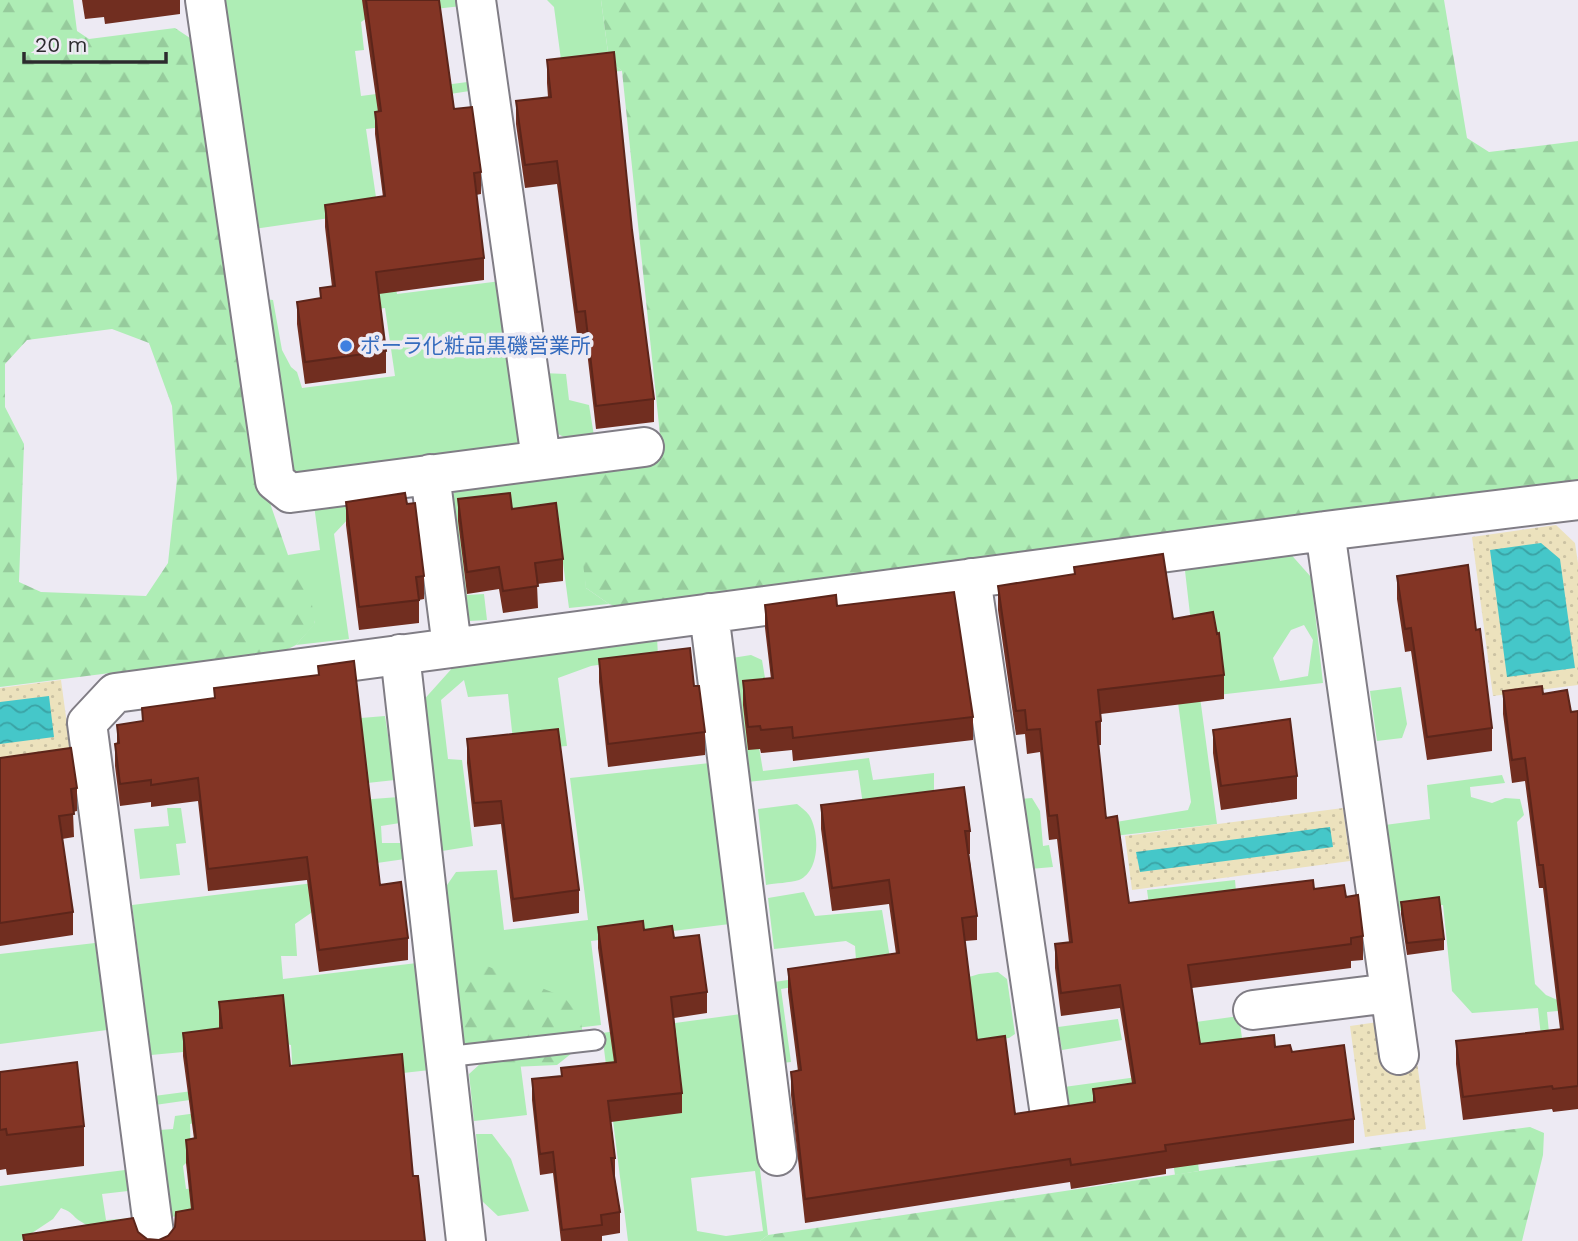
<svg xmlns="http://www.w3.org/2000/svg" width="1578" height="1241" font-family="'Work Sans','Noto Sans JP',sans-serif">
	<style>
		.green { fill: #aeedb5; fill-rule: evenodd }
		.forest { fill: url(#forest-firs); fill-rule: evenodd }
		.sand { fill: url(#sand-dots) }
		.water { fill: url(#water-waves) }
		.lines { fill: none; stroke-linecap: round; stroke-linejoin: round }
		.lane-casing { stroke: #807d85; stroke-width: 23 }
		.street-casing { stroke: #807d85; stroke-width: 42 }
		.lane { stroke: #fff; stroke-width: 19 }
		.street { stroke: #fff; stroke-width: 38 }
		.wall { fill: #712e20 }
		.building { fill: #833525; stroke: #5c251a; stroke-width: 2 }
		.shop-dot { fill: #3f7fe0; stroke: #edeaf3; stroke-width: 2.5 }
		.labels { text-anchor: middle; stroke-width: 7; stroke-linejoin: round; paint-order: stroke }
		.shop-label { font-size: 21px; fill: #366cbe; stroke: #edeaf3; text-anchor: start }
	</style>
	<defs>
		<pattern id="forest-firs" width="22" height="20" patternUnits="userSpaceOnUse" patternTransform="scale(1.75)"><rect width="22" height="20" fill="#aeedb5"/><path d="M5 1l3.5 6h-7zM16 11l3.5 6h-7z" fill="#96cb9c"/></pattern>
		<pattern id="sand-dots" width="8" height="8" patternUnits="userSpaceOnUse" patternTransform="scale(1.75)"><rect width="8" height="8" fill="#ece2bd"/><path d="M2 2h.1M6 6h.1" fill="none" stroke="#cbc2a3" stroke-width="1.8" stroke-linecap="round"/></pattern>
		<pattern id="water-waves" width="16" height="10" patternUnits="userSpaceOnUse" patternTransform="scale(1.75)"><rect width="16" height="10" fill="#45c7c9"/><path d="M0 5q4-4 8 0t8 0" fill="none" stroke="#3aa2a4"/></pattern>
	</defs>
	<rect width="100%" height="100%" fill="#edeaf3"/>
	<path class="green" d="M222,0h239l1,6 -92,10 -9,6 3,28 -9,1 6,45 114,-15 1,9 -39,6 -10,26 -61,7 12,82 -124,18z
		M547,0h54l8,60 13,11 -59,4 -9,-68z
		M391,264l6,30 112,-14 21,158 -14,16 -216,29 -10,-11 -25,-173 8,1 9,50 9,17 6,5 5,16 93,-12 -10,-68 -32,4z
		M542,373l24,1 3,26 20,5 5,31 -26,3 -20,-10z
		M581,470l5,118 23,16 -40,4 -12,-90 -99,-1 9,78 17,-1 3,26 -17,1 -7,-10 -15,-110 12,-16z
		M379,499l-29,18 -16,17 15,105 -53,6 19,-22 -27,-68 32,-5 -6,-45z
		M1287,550l24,27 12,106 -123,14 17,127 -103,12 2,-14 72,-12 3,-8 -15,-115 22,-3 -14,-122zM1304,625l9,15 -5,36 -28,5 -7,-23 18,-28z
		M657,637l1,19 -67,10 -33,12 9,68 -53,4 -6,-56 -40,3 -4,-17 -23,20 7,59 14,1 11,86 -37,6 -16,-148 35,-39z
		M751,655l11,5 6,36 -17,4 12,71 106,-13 4,22 61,-7v22l-71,10 -5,-35 -111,12 -15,-124z
		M1401,687l6,37 -5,14 -25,3 -7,-50z
		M385,716l10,64 -37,4 1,16 40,-3 1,26 -19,3 1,17h20l3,16 -28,4 -5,-43 -21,-11 -75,9 -4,-27 95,-12 -6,-61z
		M710,763l20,161 -139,17 10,84 -128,15 -10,-8 -18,-144 11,-16 41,-2 7,60 84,-10 -18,-142z
		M1502,775l3,8 -35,4 1,10 21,6 13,-5 15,1 4,16 -7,7 18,162 11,11 32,14 -31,3 5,51 -8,2 -6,-57 -66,5 -20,-22 -9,-86 -45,6 -13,-86 45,-6 -3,-34z
		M1032,798l8,13 3,35 6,-1 4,22 -23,2 -10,-70z
		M797,804c4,3 9,7 12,11 11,17 11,56 -10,65 -10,3 -23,3 -33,5l-8,-76z
		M167,808h14l5,35 -10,1 4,31 -40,4 -6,-50 35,-3z
		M363,877l-68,47 2,32h-16l2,23 134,-16 13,107 -135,15 -140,20 -1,-9 139,-18 -2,-33 -5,-1 -62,29 -30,-22 -43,4 -19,-150z
		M1235,880l2,23 -87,10 -3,-23z
		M804,892l11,24 67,-6 8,48 -33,17 -2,-29 -9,-5 -72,8 -6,-51z
		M95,943l12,87 -107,14v-90z
		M998,972l9,7 8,55 -6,4 -75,9 35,-70 10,-3z
		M795,979l4,7 -18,3 10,73 -9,1 -8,-81z
		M741,1014l27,221 -8,6h-132l-26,-208zM755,1171l8,60 -37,5 -29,-5 -6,-53z
		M1239,1016l3,22 32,-4 2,11 -82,85 5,41 -24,4 -12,-77 -93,26 -6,-37 95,-13 -6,-46z
		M1118,1019l4,21 -60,10 -4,-23z
		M520,1061l7,54 -53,6 -5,-47 11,-10z
		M226,1109l3,8 -39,7 1,34 -8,8 3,23 107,-12 -104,38 -19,2 -11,-87 14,-1 2,-13z
		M476,1134h16l19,25 18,52 -31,5 -16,-15z
		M125,1170l3,21 -26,3 4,26 27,-2 3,23c-17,-5 -41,-9 -56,-20 -9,-6 -6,-8 -19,-13l-8,11 -33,22h-20v-55z"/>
	<path class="forest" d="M0,0h73l4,31 12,8 86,-11 30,20 66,458 17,49 18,11 9,58 -19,21 -12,6 -284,36zM112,329l37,14 23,63 5,73 -9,84 -22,33 -105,-4 -22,-10 5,-138 -19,-37v-43l22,-24z
		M601,0h843l23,138 22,14 89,-11v349l-933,127 -36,-13 -23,-16 -12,-98 7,-20 75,-9 6,-7 -40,-383 -13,-11z
		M477,962l87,35 16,20 3,17 -6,15 -20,16 -45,2 -32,-8 -18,-15 -12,-57 10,-17z
		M1530,1127l14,6 -1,22 -21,86h-762l8,-6 431,-64z"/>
	<path class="sand" d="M1556,525l19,18 3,20v122l-85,11 -21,-159z
		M61,680l10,74 -71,10v-76z
		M1343,808l7,53 -218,29 -7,-54z
		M1378,1022l6,44 33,-4 9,67 -61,8 -15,-111z"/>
	<path class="water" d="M1541,543l19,16 15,109 -68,9 -17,-127z
		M49,696l5,41 -54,7v-42z
		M1330,827l3,20 -193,25 -4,-20z"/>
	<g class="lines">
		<g class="lane-casing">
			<path id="lane" d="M445,1057l150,-17"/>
		</g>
		<g class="street-casing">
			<path id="street" d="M205,0l70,481 15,12 354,-46
				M476,0l65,459
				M430,474l22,173
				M1325,531l74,524
				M971,578l78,530
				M709,613l68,543
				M400,654l66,587
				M1253,1010l137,-17
				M155,1241l-68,-518 28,-30 1210,-162 253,-31"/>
		</g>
		<use href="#lane" class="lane"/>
		<use href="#street" class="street"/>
	</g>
	<path class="wall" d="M82,0h98v14l-75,10 -1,-7 -19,2z
		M362,0h77l15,109 27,63v22l-5,1 8,63v22l-105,14 7,57v22l-81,11 -8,-60v-22l23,-3v-11l12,-1 -7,-60v-22l58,-8 -8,-63v-22h3z
		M547,60l85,170 22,169v23l-58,7 -11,-95 -8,1 -20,-151 -32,4 -9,-64v-23l32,-4 -1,-14z
		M458,499l54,10 51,50v22l-26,3 1,24 -35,5 -4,-24 -32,5 -9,-73z
		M346,502l61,2 17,72v23l-5,1v23l-60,7 -13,-105z
		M1074,567l99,52 51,56v24l-123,15v31h-3l8,73 23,85 185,-14 32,8 17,39v24l-12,1v7l-159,20 8,56 75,3 17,5 62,67v24l-188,26v5l-95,15 -1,-7 -265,41 -14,-128v-23l7,-1 -10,-79v-23l108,-15 -7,-50 -57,7 -11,-82v-24l149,26v23h-1l8,62v24l-12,1 12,99 38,74 78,-12v-13l39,-6 -12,-75 -59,8 -6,-48v-24l14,-2 -12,-103 -8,1 -9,-88 -13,2 -2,-20 -9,1 -18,-125v-24l76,-12z
		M1397,576l79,54 16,98v23l-65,9 -16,-109 -6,1 -8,-53z
		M765,605l72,1 136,111v23l-180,21 -1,-11 -31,3 -1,-4 -12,1 -5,-45v-24l28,-2 -6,-51z
		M599,659l95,27 11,46v23l-97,12 -9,-85z
		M318,666l62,219 28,53v22l-89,12 -12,-92 -99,11 -10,-90 -47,6v-5l-31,4 -5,-40v-22l2,-1v-18l25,-4v-13l72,-9v-11l104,-13z
		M1503,691l40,3 28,18 7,-1v398l-25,3 -1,-3 -89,11 -7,-56v-23l104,-12 -17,-141h-4l-14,-107 -13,2 -9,-69z
		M1213,730l84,46v23l-76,11 -8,-57z
		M467,739l112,151v23l-66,9 -12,-98 -27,3 -7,-64z
		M0,758l77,30v23l-4,1 1,25 -12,2 11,73v23l-73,11z
		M1401,902l43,37v11l-37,5 -6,-41z
		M598,927l46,3 30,8 33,54v21l-33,5 8,75v20l-71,9 4,36v21l5,33v21l-18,3v5h-41l-8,-68 -13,2 -8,-75v-21l29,-3v-8l53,-6 -16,-114z
		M219,1002l194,174 12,65h-402v-6l115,-3 9,7 12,1 9,-4 23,-27 -5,-46v-23l8,-1 -11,-83v-23l36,-4z
		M0,1072l84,54v40l-77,9 -1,-6 -6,1z"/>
	<path class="building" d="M366,0h73l15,109 18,-2 9,65 -7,1 10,85 -108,14 10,79 -81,11 -8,-60 24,-4 -1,-10 15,-2 -10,-81 60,-9 -10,-84 6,-1z
		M614,52l18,178 22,169 -58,7 -11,-95 -8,1 -20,-151 -32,4 -9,-64 35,-4 -4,-37z
		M405,493l2,11 8,-1 9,73 -8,1 3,23 -60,7 -13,-105z
		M510,493l2,16 44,-6 7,56 -28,4 3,23 -35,5 -4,-24 -32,5 -9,-73z
		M1163,554l10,65 40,-7 4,22 2,-1 5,42 -126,15 3,31 -5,1 10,96 11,-2 12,87 184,-23 1,9 30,-4 2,12 12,-2 5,41 -12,2v6l-163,21 12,79 74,-9 1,12 15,-2 2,7 52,-7 10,74 -189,26 1,6 -95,14 -1,-6 -265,40 -14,-127 10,-2 -13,-101 111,-16 -10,-73 -57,8 -11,-83 143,-18 6,44h-5l12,85 -15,2 15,122 28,-4 10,78 80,-12 -2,-13 42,-6 -15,-98 -59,8 -6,-49 17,-2 -15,-127 -8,1 -9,-87 -13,1 -2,-20 -9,1 -18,-125 77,-12 -1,-7z
		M1468,565l8,65 4,-1 12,99 -65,9 -16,-109 -6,1 -8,-53z
		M954,592l19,125 -180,21 -1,-11 -31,3 -1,-4 -12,1 -5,-46 30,-3 -8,-73 71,-10 1,11z
		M690,648l4,38h5l6,46 -97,12 -9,-85z
		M354,661l26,224 21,-3 7,56 -89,12 -12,-93 -99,12 -10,-91 -47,7v-5l-31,4 -5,-40 4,-1 -2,-18 26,-4 -1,-13 73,-10 -1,-10 105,-13 -1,-9z
		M1542,686l1,8 24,-4 4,22 7,-1v375l-25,3 -1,-3 -89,11 -7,-56 107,-12 -20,-164h-4l-14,-107 -13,2 -9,-69z
		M1290,719l7,57 -76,10 -8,-56z
		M558,729l21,161 -66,9 -12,-98 -27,2 -7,-64z
		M71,748l6,40 -6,1 3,25 -15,2 14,96 -73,11v-165z
		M1439,897l5,42 -37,4 -6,-41z
		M643,921l1,9 28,-4 2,12 25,-3 8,57 -36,5 11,96 -74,8 7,57h-4l9,54 -19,3 1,10 -40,5 -9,-78 -13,2 -8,-75 30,-3 -1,-8 55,-6 -18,-135z
		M283,995l7,71 112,-12 11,122h5l7,65h-401l-1,-6 110,-17 5,14 9,7 12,1 9,-4 7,-9 1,-15 17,-3 -7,-69 10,-2 -13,-105 39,-5 -3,-26z
		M77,1062l7,64 -77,9 -1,-6 -6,1v-58z"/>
	<circle class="shop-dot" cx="346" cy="346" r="7"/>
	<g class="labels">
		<g class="shop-label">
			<text x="360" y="353">ポーラ化粧品黒磯営業所</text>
		</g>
	</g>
	<path d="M24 52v10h142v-10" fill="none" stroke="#2c2b2e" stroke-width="3.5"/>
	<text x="35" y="52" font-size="21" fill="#2c2b2e" stroke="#edeaf3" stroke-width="5" paint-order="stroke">20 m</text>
</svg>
